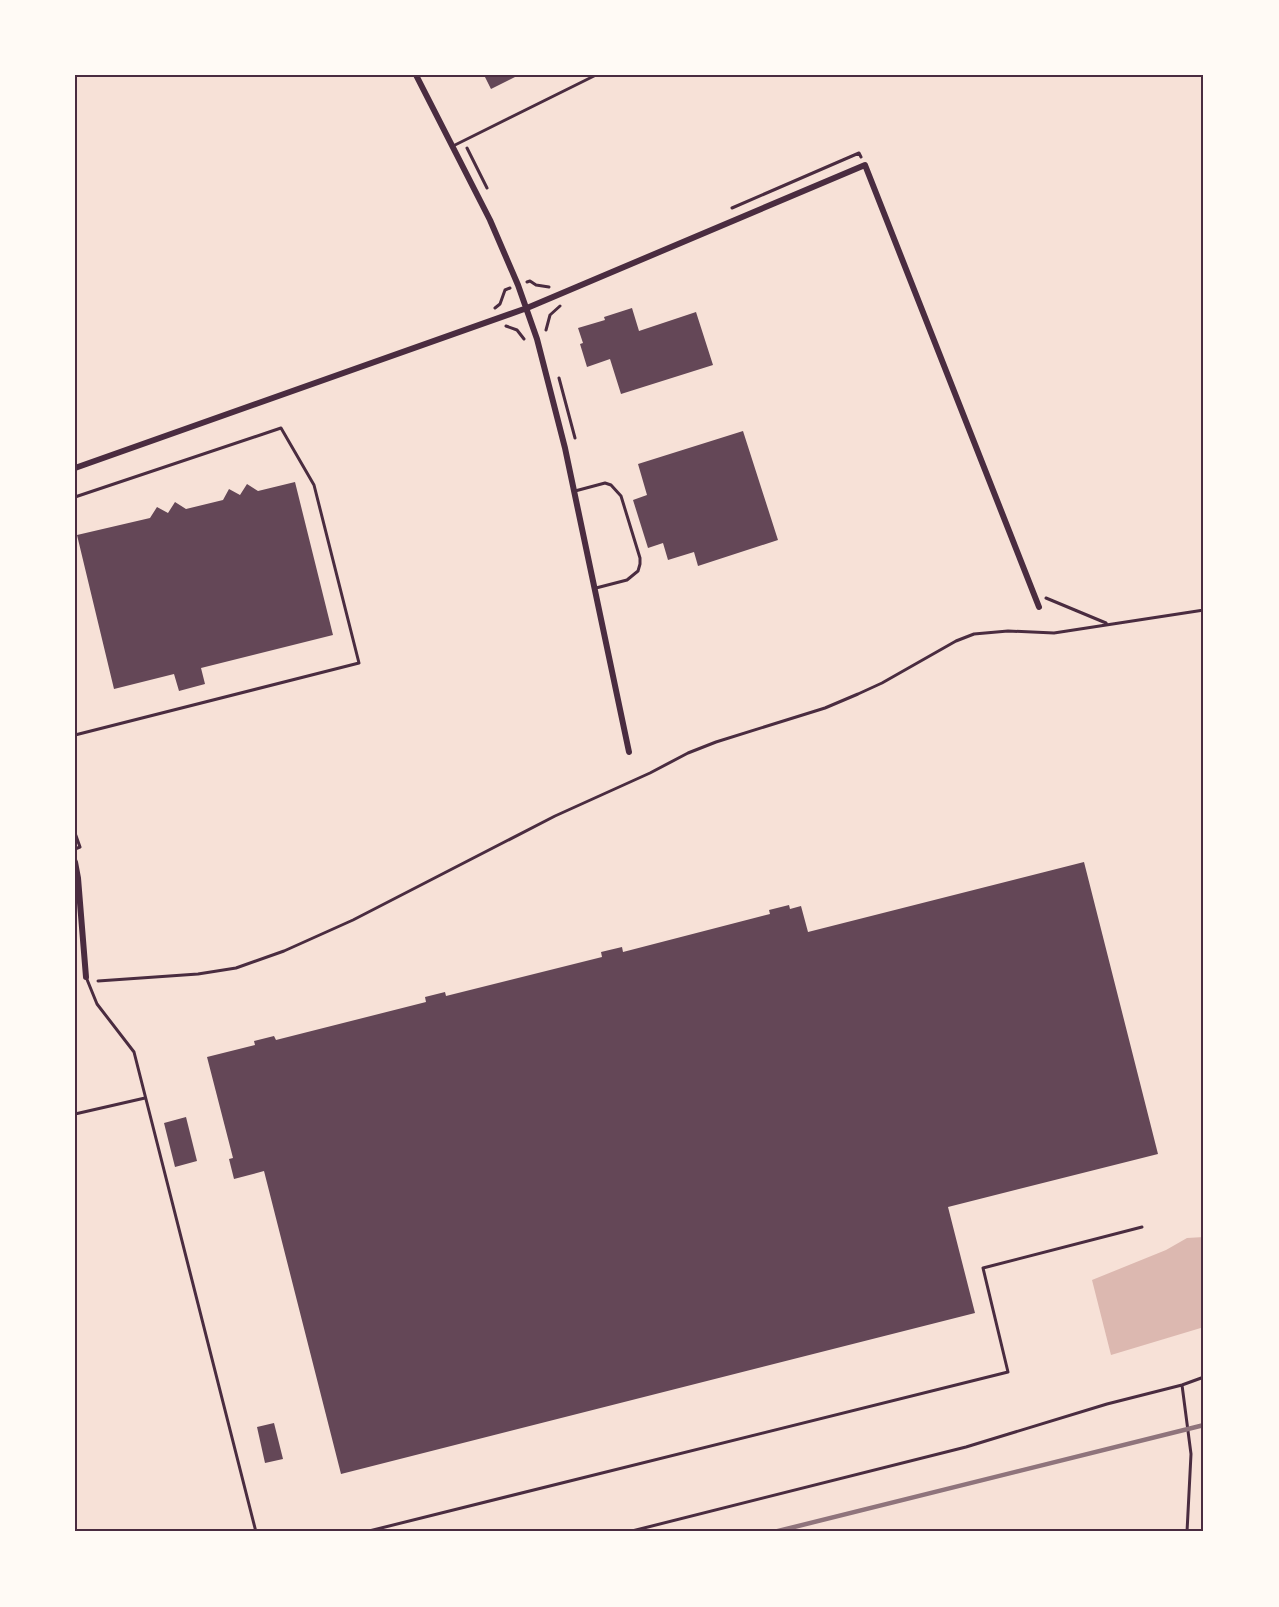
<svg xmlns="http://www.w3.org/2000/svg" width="1279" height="1607" font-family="'Golos Text',sans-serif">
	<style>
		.water { fill: #dcb8b0 }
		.building { fill: #644757 }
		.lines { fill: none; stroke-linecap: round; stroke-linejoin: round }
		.path { stroke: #4a2c40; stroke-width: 3 }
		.service { stroke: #4a2c40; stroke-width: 3 }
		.minor { stroke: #4a2c40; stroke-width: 6 }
		.rail { stroke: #8f747c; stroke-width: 4.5 }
		.neatline { fill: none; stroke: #4a2c40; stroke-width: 2 }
	</style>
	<rect width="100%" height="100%" fill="#f7e1d7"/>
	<path class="water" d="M1204,1237v90l-93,28 -19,-75 74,-30 21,-12z"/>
	<path class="building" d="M484,75h35l-28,14z
		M632,308l7,23 57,-19 17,53 -92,29 -11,-35 -23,8 -7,-23 3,-1 -5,-15 27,-8 -1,-3z
		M743,431l35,109 -80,26 -4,-14 -26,8 -5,-17 -15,5 -15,-48 14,-5 -9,-31z
		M295,482l38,153 -132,33 4,16 -26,7 -5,-17 -60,15 -37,-154 73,-17 7,-11 11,6 7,-11 11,7 37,-9 6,-11 11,6 7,-11 11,7z
		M1084,862l74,292 -210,53 27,106 -634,161 -77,-303 -30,8 -5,-20 4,-1 -26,-101 48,-12 -1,-4 20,-5 2,4 150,-38 -1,-5 20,-5 1,4 156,-39 -1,-5 21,-5 1,5 147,-38 -1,-4 20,-5 1,4 11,-3 7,26z
		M186,1117l11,44 -22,6 -11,-44z
		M274,1423l9,36 -18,4 -8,-36z"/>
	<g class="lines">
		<path class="path" d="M467,148l20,40
			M732,208l127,-55 2,4
			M527,282l3,-1 6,4 13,2
			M495,308l5,-4 5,-14 5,-2
			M506,326l11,4 7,9
			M546,330l4,-15 10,-9
			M559,378l16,60
			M1046,598l60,25
			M75,833l5,14 -5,2
			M98,981l100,-7 38,-6 48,-17 69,-31 202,-104 95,-43 38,-20 28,-11 109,-34 33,-14 24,-11 74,-42 18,-7 34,-3 46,2 150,-23
			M1182,1385l9,69 -4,78
			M628,1532l338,-85 141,-43 75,-19 22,-8"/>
		<path class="service" d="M453,146l143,-71
			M575,491l30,-8 6,2 10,11 19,62v6l-2,7 -11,9 -31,8
			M75,497l206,-69 33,57 45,178 -284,72
			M86,977l11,27 37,48 122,480
			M75,1114l70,-16
			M365,1532l643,-160 -25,-104 159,-41"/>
		<path class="minor" d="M416,75l74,145 28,65 19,54 28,109 64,304
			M75,468l452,-160 338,-143 174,442
			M75,862l3,16 8,99"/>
		<path class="rail" d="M774,1532l430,-107"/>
	</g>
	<rect width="1279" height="1607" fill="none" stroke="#fffaf5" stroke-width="153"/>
	<rect x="76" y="76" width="1126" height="1454" class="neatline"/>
</svg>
